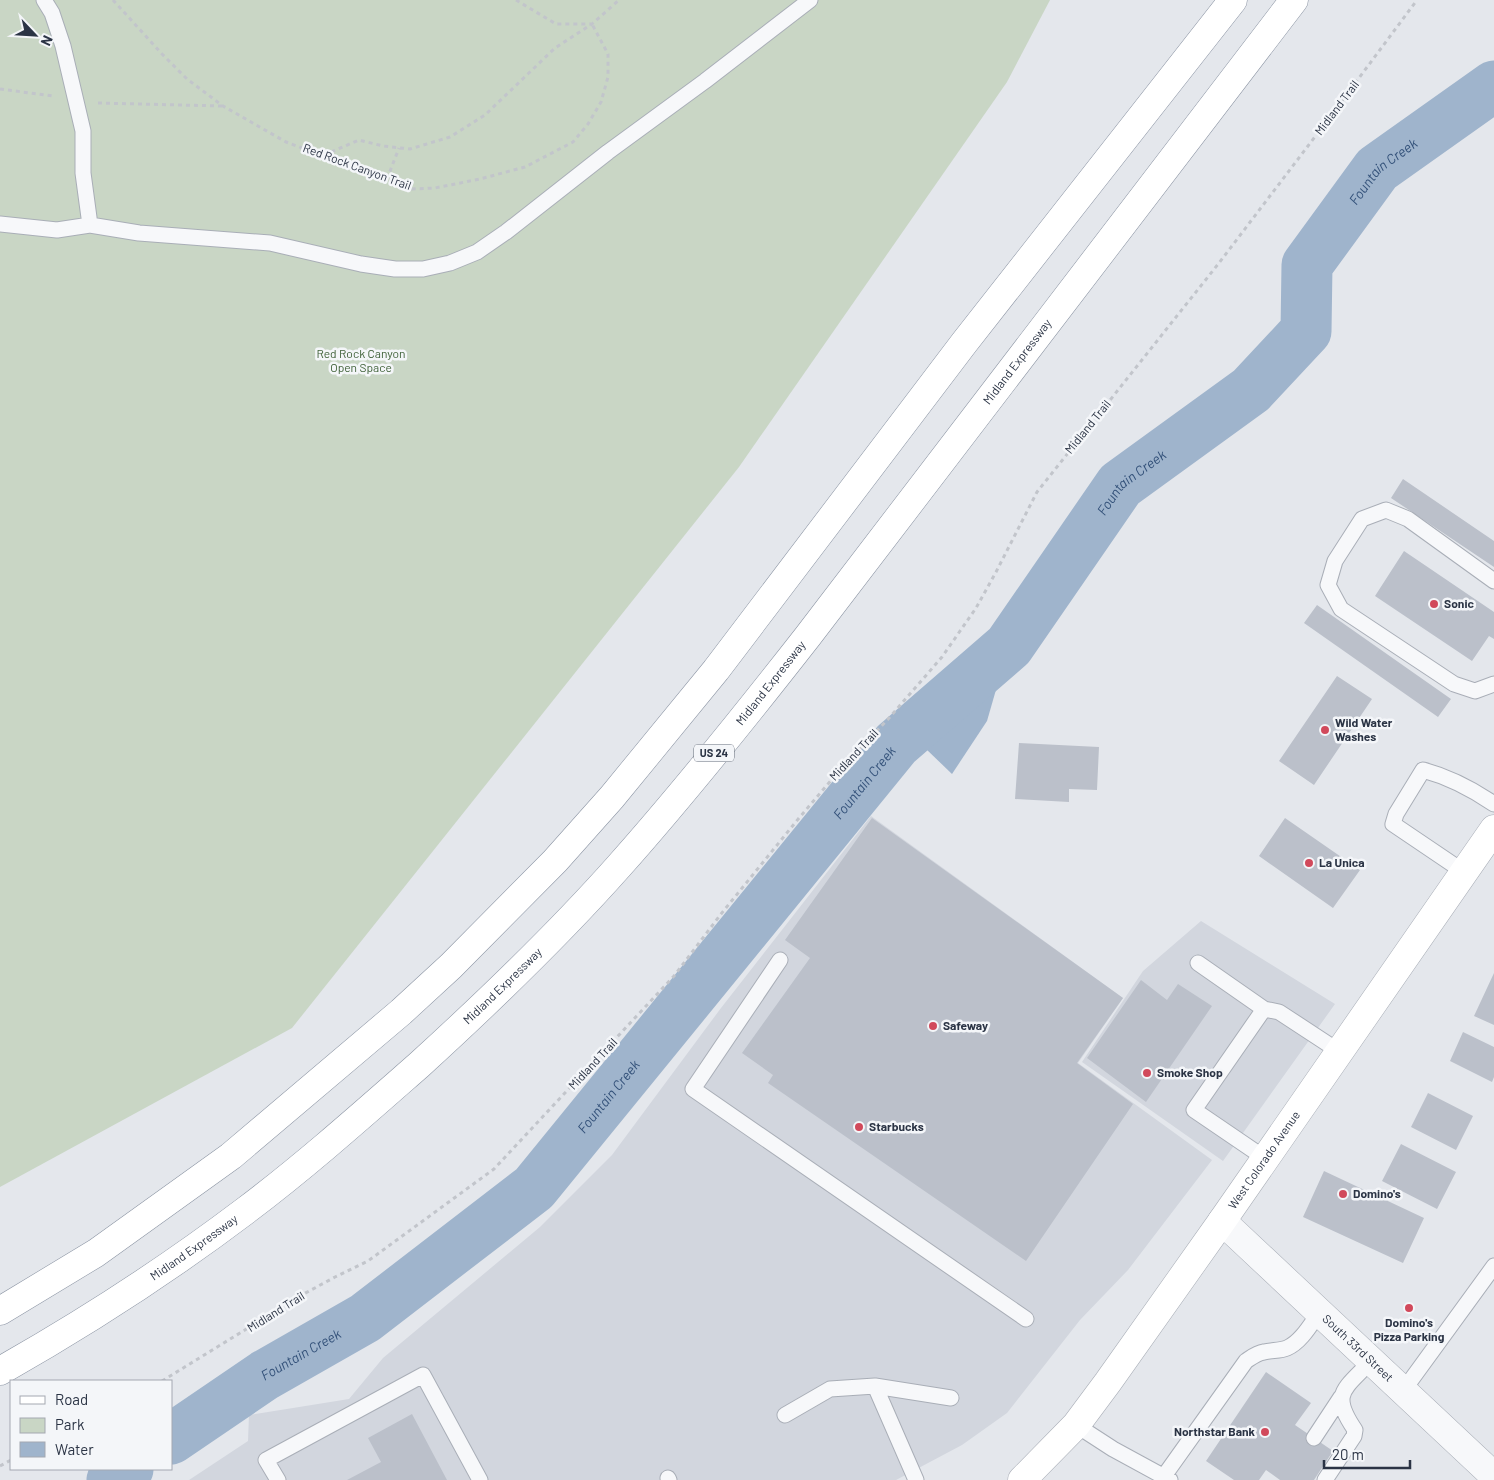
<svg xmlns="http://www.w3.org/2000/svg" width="1494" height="1480" font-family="Barlow,sans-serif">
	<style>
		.built { fill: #d2d6de }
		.green { fill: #c9d6c5 }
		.water { fill: #9fb4cc }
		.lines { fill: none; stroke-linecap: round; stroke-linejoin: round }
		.river { stroke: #9fb4cc; stroke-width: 51 }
		.building { fill: #bbc0ca }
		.service-casing { stroke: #a9aeb7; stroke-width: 17 }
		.minor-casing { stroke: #a9aeb7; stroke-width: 29 }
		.secondary-casing { stroke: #a9aeb7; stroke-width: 29 }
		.trunk-casing { stroke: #8b94a3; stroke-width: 29 }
		.path { stroke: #c2c5cb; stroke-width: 3; stroke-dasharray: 4 4; stroke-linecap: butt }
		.service { stroke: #f7f8fa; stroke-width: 15 }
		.minor { stroke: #f7f8fa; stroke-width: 28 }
		.secondary { stroke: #fff; stroke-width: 28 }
		.trunk { stroke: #fff; stroke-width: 28 }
		.poi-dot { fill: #d1495b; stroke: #f4f6f9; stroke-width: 2 }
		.labels { text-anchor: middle; stroke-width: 5; stroke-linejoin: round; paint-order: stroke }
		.shield { fill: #f4f6f9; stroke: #676e7b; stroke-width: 1 }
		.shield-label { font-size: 11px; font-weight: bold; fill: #2b3445 }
		.street-label { font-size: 12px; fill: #2b3445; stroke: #f4f6f9 }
		.park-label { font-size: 12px; fill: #3f6138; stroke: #f4f6f9 }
		.poi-label { font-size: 12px; font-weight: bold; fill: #2b3445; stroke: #f4f6f9; text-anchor: start }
		.water-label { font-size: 14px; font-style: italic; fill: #34527a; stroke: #f4f6f9 }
	</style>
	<rect width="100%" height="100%" fill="#e4e7ec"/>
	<path class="built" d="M871,816l252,182 -45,65 134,97 -84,110 -48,50 -73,93 -45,32 -66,35h-707l59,-39 1,-26 100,-16 34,-41 157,-131 72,-72 109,-147z
		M1201,921l134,83 -112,157 -141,-99 61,-91z"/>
	<path class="green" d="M0,0h1050l-43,82 -268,385 -447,561 -292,159z"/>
	<path class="water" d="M989,649l15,13 -17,59 -35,53 -55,-53 18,-20 28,-27z"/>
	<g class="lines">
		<g class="river">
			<path id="s1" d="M171,1439l94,-64 100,-57 169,-130 362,-444 113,-98 111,-161 131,-95 55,-59 1,-66 70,-96 117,-83"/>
			<path d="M112,1480l16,-11"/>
		</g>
	</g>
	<path class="building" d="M1403,479l91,62v26l-103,-69z
		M1404,551l90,61v27l-5,-3 -17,25 -97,-65z
		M1317,605l134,94 -13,18 -134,-94z
		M1337,676l35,23 -58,86 -35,-24z
		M1019,743l80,4 -2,43 -28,-1v13l-54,-3z
		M872,818l251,180 -46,65 56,41 -107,157 -258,-178 5,-8 -31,-22 68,-95 -25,-18z
		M1285,818l75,52 -27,38 -74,-52z
		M1494,973v52l-20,-9z
		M1141,980l26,20 11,-16 34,22 -66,96 -59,-44z
		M1463,1032l31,15v30l-2,5 -42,-21z
		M1428,1093l45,23 -17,34 -45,-23z
		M1401,1144l55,28 -19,37 -55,-28z
		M1324,1171l100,47 -21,45 -100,-46z
		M1266,1372l45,31 -16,22 38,26 -19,29h-34l-14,-10 -7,10h-25l-28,-19z
		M412,1414l35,66h-100l34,-18 -13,-24z"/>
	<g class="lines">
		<g class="service-casing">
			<path id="service" d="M0,224l57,6 33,-5 -7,-52v-42l-20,-85 -11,-33 -8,-13
				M90,225l49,8 131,10 91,21 34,5h28l27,-6 27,-11 29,-20 102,-80 97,-71 105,-81
				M1494,581l-86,-62 -22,-9 -24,9 -27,42 -7,24 13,24 113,75 21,7 19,-7
				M1464,872l-71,-48 3,-10 27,-44c26,7 49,19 71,34
				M780,960l-87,129 333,230
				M1198,963l66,46 -70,101 72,49
				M1264,1009l15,3 61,40
				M1403,1391l91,-125
				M785,1415l45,-26 45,-3
				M1076,1425l37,24 57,31
				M1314,1438l27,-41
				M1164,1476l82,-115c6,-4 11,-8 18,-9 8,-2 16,-1 23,-4 14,-6 24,-24 32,-35
				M668,1478l1,2
				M278,1480l-12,-20 157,-85 57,105
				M916,1480l-41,-94 76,12
				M1325,1480l29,-44 1,-6c-25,-37 -11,-40 16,-69"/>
		</g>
		<g class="minor-casing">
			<g id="minor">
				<path id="s2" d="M1222,1221l272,255"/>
			</g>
		</g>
		<g class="secondary-casing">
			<g id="secondary">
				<path id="s3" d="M1022,1480l54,-55 32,-43 114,-161 272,-392"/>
			</g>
		</g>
		<g class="trunk-casing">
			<g id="trunk">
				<path d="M0,1311l96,-58 135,-97 170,-144 50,-46 104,-105 57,-64 104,-127 248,-327 269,-343"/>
				<path id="s4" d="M0,1371c85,-48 167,-101 245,-160 61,-46 117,-96 174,-146 69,-63 137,-128 200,-199 66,-74 128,-152 189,-230l486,-636"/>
			</g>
		</g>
		<path class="path" d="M113,0l49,54 25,25 36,27 63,36 126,47 23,-1 45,-9 45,-12 48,-25 15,-18 13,-22 7,-25v-23l-16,-30
			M516,0l40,24h35
			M0,89l53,7
			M98,103l124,3
			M324,155l35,-15 24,6 27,3 40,-12 35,-22 70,-67 37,-24 27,-24
			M387,179l12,-31
			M162,1381l138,-85 35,-19 33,-16 126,-92 180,-193 47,-62 78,-96 40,-47 50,-53 53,-61 34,-49 20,-36 41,-80 182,-229 111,-146 87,-117
			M0,1466l11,-6"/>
		<use href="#service" class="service"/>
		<use href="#minor" class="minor"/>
		<use href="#secondary" class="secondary"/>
		<use href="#trunk" class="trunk"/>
	</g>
	<g class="poi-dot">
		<circle cx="1434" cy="604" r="5"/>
		<circle cx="1325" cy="730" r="5"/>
		<circle cx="1309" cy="863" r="5"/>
		<circle cx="933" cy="1026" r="5"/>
		<circle cx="1147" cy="1073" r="5"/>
		<circle cx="859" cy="1127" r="5"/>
		<circle cx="1343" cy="1194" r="5"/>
		<circle cx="1409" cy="1308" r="5"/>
		<circle cx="1265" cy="1432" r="5"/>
	</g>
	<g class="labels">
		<rect class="shield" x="694" y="744.5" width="40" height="17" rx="4"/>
		<g class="shield-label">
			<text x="714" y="757">US 24</text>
		</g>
		<g class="street-label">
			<text transform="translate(1337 108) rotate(-53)" y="4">Midland Trail</text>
			<text transform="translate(357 167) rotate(20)" y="4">Red Rock Canyon Trail</text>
			<text dy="4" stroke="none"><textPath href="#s4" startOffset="1445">Midland Expressway</textPath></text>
			<text transform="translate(1088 427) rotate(-51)" y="4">Midland Trail</text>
			<text dy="4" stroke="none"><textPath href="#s4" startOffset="1040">Midland Expressway</textPath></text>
			<text transform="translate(854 755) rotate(-47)" y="4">Midland Trail</text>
			<text dy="4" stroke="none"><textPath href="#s4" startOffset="635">Midland Expressway</textPath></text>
			<text transform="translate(593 1064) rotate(-47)" y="4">Midland Trail</text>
			<text dy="4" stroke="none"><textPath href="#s3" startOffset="402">West Colorado Avenue</textPath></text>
			<text dy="4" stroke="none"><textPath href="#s4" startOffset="230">Midland Expressway</textPath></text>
			<text transform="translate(276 1312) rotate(-32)" y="4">Midland Trail</text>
			<text dy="4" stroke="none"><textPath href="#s2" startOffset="186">South 33rd Street</textPath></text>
		</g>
		<g class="park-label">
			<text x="361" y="358">Red Rock Canyon<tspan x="361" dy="14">Open Space</tspan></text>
		</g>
		<g class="poi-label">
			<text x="1444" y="608">Sonic</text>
			<text x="1335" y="727">Wild Water<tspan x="1335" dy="14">Washes</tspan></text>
			<text x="1319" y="867">La Unica</text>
			<text x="943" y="1030">Safeway</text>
			<text x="1157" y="1077">Smoke Shop</text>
			<text x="869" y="1131">Starbucks</text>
			<text x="1353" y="1198">Domino's</text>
			<text x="1409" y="1327" text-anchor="middle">Domino's<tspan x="1409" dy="14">Pizza Parking</tspan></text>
			<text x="1255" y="1436" text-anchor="end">Northstar Bank</text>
		</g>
		<g class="water-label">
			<text dy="5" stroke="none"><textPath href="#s1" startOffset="1790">Fountain Creek</textPath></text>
			<text dy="5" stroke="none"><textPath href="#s1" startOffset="1370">Fountain Creek</textPath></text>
			<text dy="5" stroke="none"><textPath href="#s1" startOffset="965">Fountain Creek</textPath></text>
			<text dy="5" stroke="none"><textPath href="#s1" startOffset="560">Fountain Creek</textPath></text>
			<text dy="5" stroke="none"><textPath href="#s1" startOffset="155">Fountain Creek</textPath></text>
		</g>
	</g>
	<rect x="10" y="1380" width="162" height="90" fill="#f4f6f9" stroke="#a4a8b1"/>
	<rect x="20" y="1396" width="25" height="8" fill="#ffffff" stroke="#a4a8b1"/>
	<text x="55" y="1405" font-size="15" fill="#2b3445">Road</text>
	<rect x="20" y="1418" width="25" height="15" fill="#c9d6c5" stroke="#a4a8b1"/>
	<text x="55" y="1430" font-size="15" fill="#2b3445">Park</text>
	<rect x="20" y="1442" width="25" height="15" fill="#9fb4cc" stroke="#a4a8b1"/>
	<text x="55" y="1455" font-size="15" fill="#2b3445">Water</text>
	<g transform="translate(35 35) rotate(115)" stroke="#f4f6f9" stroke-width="4" paint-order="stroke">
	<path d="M0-4L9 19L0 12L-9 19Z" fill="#2b3445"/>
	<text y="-8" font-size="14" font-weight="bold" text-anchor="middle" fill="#2b3445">N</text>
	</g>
	<path d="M1324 1460v8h86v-8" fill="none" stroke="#2b3445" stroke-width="2.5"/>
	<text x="1332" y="1460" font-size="15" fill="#2b3445" stroke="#f4f6f9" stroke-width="4" paint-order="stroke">20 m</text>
</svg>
